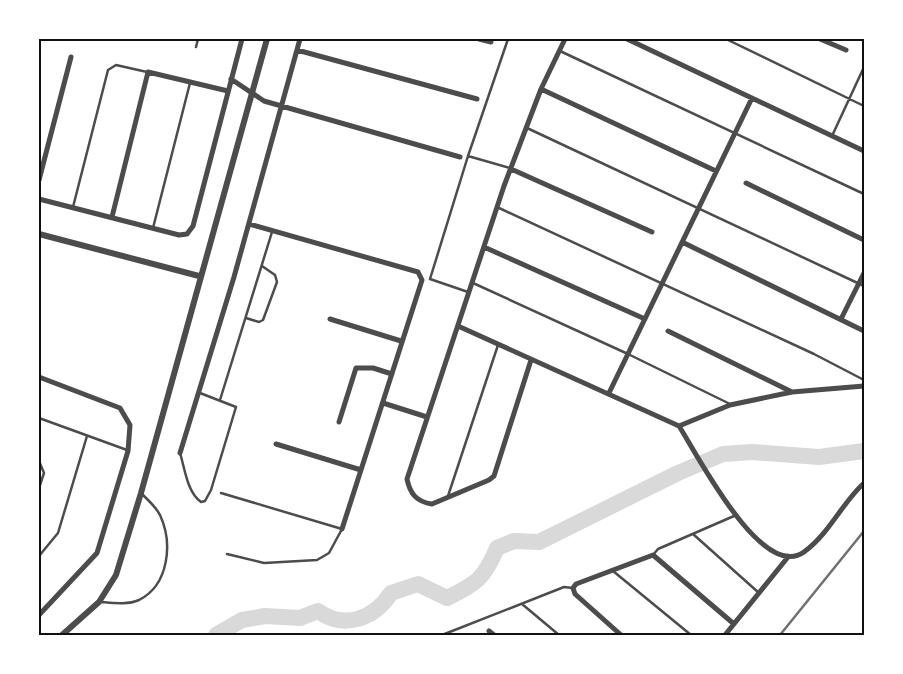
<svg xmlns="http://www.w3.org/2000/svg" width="903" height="674" font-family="Mulish,sans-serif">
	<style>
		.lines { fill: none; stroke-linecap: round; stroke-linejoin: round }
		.river { stroke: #d9d9d9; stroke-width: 16 }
		.service { stroke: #4c4c4c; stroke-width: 2.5 }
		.minor { stroke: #4c4c4c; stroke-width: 5 }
		.tertiary { stroke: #4c4c4c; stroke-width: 6 }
		.rail { stroke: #707070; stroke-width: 2.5 }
		.neatline { fill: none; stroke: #111; stroke-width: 2 }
	</style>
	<rect width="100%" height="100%" fill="#fff"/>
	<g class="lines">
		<path class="river" d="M216,635l26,-15 23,-4 35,2 18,-7c26,19 56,8 73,-18l27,-9 29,14c30,-15 37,-19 50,-50l17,-7 25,1 139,-69 45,-19 29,-2 67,5 45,-6"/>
		<path class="service" d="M107,39h4
			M726,39l138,67
			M196,47l2,-8
			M560,51l304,143
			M527,128l337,158
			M832,136l32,-69
			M468,156l42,12
			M73,207l35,-137 8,-5 31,7
			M497,207l317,147 50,26
			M153,228l37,-145
			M473,283l155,71 102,50
			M468,292l-38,-13 38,-123 40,-117
			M246,318l13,4 4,-2 14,-38 -2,-7 -13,-9
			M220,400l52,-168
			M39,418l88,32
			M180,453c5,16 7,39 21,49l4,-1 6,-11 25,-83 -36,-14
			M39,461l5,12 -5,15
			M221,493l121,36 -13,24 -12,7 -53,3 -37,-9
			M448,496l50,-151
			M693,534l66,59
			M653,555l5,-6 76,-33
			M39,556l19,-23 29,-97
			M613,571l78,64
			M101,602c12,1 27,3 38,-2 30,-15 34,-57 21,-85 -4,-8 -12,-15 -18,-21
			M522,604l37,31
			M442,635l122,-48 9,1"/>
		<path class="minor" d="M479,39l12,3
			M627,39l237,112
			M820,39l26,11
			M297,50l180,49
			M231,79l33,22 196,56
			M541,89l175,82
			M511,169l141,63
			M39,180l32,-123
			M746,183l118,57
			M39,199l140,36 8,-1 6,-8 49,-187
			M112,217l36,-145 80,19
			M249,224l169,48 4,8 -80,249
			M682,242l182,89
			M484,247l161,72
			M330,319l71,22
			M841,319l23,-46
			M458,326l221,100
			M668,331l124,61
			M531,360l-37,116 -5,4 -57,24c-15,-2 -22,-10 -25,-25l97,-293 37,-97 24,-50
			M39,377l81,31 10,17 -2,26 -31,102 -58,62
			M864,386l-72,6 -62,13 -51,21c18,28 83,156 125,126 25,-18 38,-49 60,-69
			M609,393l143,-295
			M383,403l44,14
			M339,422l17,-54h17l19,6
			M276,444l85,26
			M180,453l54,-176 66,-238
			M489,631l5,4
			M621,635l-46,-41 -2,-6 3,-4 77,-29 81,69
			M725,635l63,-78"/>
		<path class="tertiary" d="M39,234l160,42
			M62,635l37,-33 17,-27 25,-82 126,-454"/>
		<path class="rail" d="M780,635l84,-104"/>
	</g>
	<rect width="903" height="674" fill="none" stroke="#ffffff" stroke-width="80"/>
	<rect x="40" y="40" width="823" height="594" class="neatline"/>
</svg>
